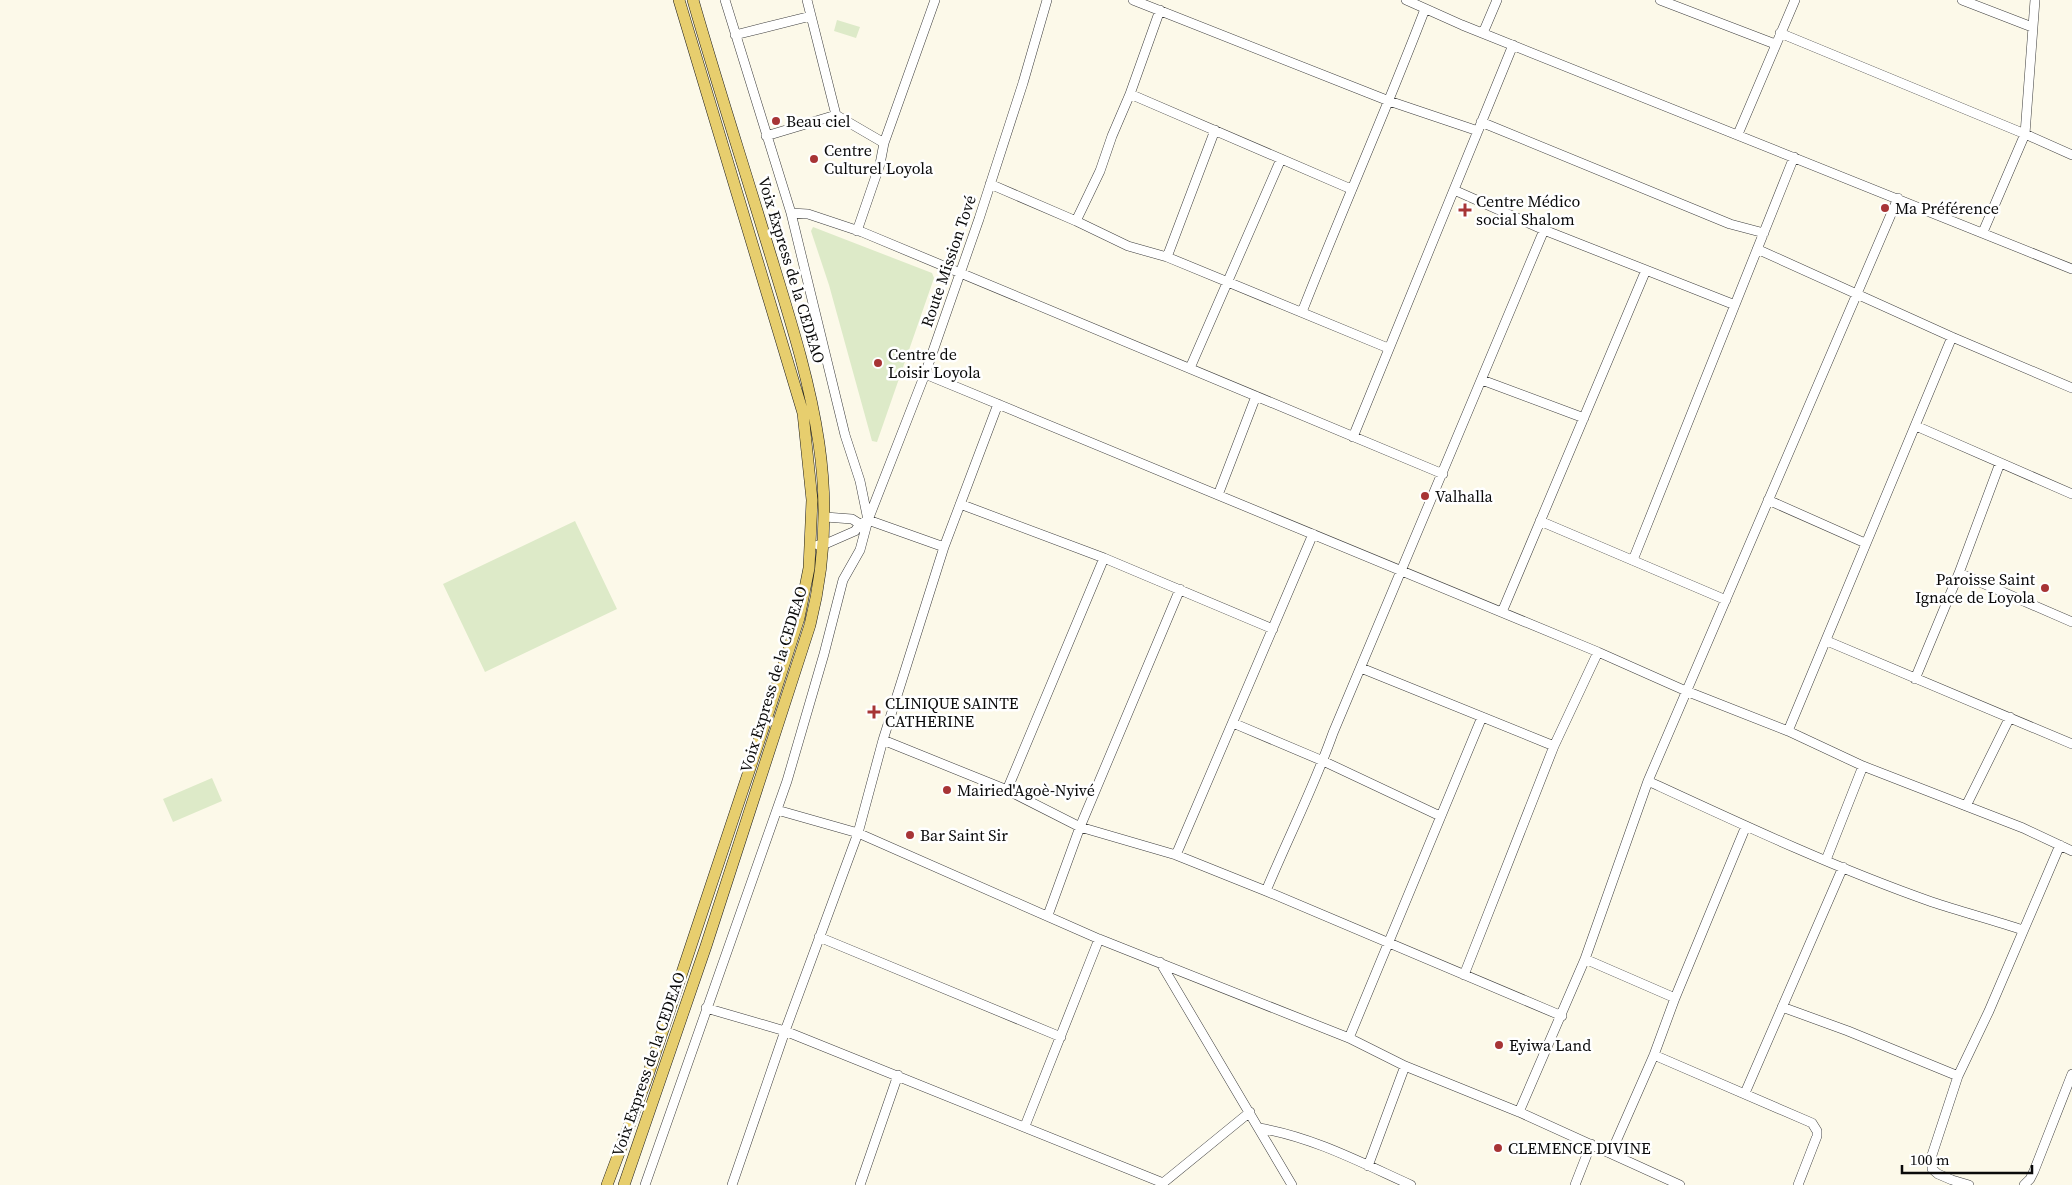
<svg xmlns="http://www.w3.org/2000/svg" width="2072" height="1185" font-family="'Source Serif 4',serif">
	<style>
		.pitch { fill: #ddeac8 }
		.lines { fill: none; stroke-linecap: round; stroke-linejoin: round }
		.minor-casing { stroke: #3d3d3d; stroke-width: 10 }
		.major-casing { stroke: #1b1b1b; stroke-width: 12 }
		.minor { stroke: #fff; stroke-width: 9 }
		.major { stroke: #e7ce6e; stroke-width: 11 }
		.poi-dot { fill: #a73435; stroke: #fff; stroke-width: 2 }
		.labels { text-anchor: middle; stroke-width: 5; stroke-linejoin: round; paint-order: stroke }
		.poi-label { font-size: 16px; fill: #0a0a0a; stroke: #fff; text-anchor: start }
		.street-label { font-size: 16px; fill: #0a0a0a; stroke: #fff }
	</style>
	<rect width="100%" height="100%" fill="#fcf9e9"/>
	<path class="pitch" d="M837,20l23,7 -4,11 -22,-7z
		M813,227l119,46 2,5 -57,164 -5,-1 -43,-156 -18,-54z
		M575,521l42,88 -132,63 -42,-88z
		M212,778l10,23 -49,21 -10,-23z"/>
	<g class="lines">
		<g class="minor-casing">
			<path id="minor" d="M807,0l29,115
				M1133,0l256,101 89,30
				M1406,0l56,25 610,244
				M1660,0l115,44
				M1962,0l70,27
				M1160,10l-30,84 221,95
				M1483,33l14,-33
				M1780,33l245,101 47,21
				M735,35l76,-19
				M1481,122l249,102 34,9
				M1215,130l-48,127 221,91
				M1738,134l57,-134
				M766,136l70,-21 48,28
				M990,184l86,37 52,25 39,11
				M1454,190l90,40 191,75
				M791,213l17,1 54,18 581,242
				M1076,221l24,-50 12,-35 18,-42
				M857,231l23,-67 4,-21 51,-143
				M1983,232l42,-98 10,-134
				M1757,249l195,88 120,51
				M1302,312c40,-102 84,-201 123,-303
				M1190,368l91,-209
				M925,374l673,278 88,39 102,40 164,-394
				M1482,380l102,38
				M1916,426l156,68
				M1353,437l160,-392
				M1218,495l38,-99
				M1768,500l97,43
				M960,504l144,54 169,71
				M825,517l27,2 8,5
				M868,520l76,27
				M1540,521l186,79
				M860,524l8,-4 57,-146 54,-155 44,-136 24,-83
				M818,545h5l32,-14 5,-7
				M1633,560l161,-403
				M1959,573l113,49
				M1502,612l144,-342
				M1827,641l245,103
				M1361,668l193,78
				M1915,679l44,-106 41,-110
				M1233,723l90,38 117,55
				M1788,731l75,35 160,62 49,23
				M883,740l124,50 73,37 96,28 90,36 296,125
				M1648,781c93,43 187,87 284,121 30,10 61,18 91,28
				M1007,790l97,-232
				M1966,806l44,-89
				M777,810l81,23 241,106 250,99 56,28 114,46 161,73
				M1176,855l137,-321
				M1826,860l37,-94
				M1266,891c22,-53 48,-104 67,-158l211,-503
				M1048,915l32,-88 100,-238
				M819,937l242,100
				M1585,959l90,39
				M1160,962l132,223
				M1464,975l90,-229 44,-94
				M1782,1007l66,24 110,45
				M706,1008l79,23 378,152 87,-71
				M1349,1038l133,-321
				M1654,1055l158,68 5,8v5l-19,49
				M1745,1093l98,-226
				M1519,1112l66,-153 63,-178 250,-583
				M1025,1126l74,-187
				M1259,1128c54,9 103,35 152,57
				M1611,1153l43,-98 21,-57 71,-172
				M1368,1166l37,-100
				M645,1185l142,-404 37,-127 19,-74 17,-30 8,-30 -8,-39 -15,-46 -54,-222 -66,-213
				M732,1185l53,-154 73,-198 25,-93 61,-193 54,-143
				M860,1185l38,-110
				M1575,1185l16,-41
				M1969,1185l-17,-5 -14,-6 -6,-5v-14l26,-79 31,-65 71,-166
				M2024,1185l6,-6 4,-8 38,-97"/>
		</g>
		<g class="major-casing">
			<path id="major" d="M607,1185l40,-107 116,-349 36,-111 10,-50 3,-68 -9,-87 -124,-413
				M624,1185l82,-239 104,-321c35,-138 -1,-244 -41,-375 -25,-83 -52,-166 -76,-250"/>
		</g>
		<use href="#minor" class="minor"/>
		<use href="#major" class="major"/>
	</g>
	<g class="poi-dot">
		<circle cx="776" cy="121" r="5"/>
		<circle cx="814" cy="159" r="5"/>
		<circle cx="1885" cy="208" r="5"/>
		<path d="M1462.5 202.5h5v5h5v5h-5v5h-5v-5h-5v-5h5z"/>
		<circle cx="878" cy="363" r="5"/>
		<circle cx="1425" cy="496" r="5"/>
		<circle cx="2045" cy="588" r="5"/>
		<path d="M871.5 704.5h5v5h5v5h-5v5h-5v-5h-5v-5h5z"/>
		<circle cx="947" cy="790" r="5"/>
		<circle cx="910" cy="835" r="5"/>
		<circle cx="1499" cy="1045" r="5"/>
		<circle cx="1498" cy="1148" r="5"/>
	</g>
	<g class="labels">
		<g class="poi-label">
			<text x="786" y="127">Beau ciel</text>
			<text x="824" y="156">Centre<tspan x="824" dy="18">Culturel Loyola</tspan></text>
			<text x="1476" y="207">Centre Médico<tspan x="1476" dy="18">social Shalom</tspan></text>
			<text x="1895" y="214">Ma Préférence</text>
			<text x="888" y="360">Centre de<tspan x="888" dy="18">Loisir Loyola</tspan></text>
			<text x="1435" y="502">Valhalla</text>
			<text x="2035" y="585" text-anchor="end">Paroisse Saint<tspan x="2035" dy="18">Ignace de Loyola</tspan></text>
			<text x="885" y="709">CLINIQUE SAINTE<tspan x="885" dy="18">CATHERINE</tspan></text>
			<text x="957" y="796">Mairied'Agoè-Nyivé</text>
			<text x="920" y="841">Bar Saint Sir</text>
			<text x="1509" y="1051">Eyiwa Land</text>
			<text x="1508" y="1154">CLEMENCE DIVINE</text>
		</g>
		<g class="street-label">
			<text transform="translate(948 261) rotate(-71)" y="6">Route Mission Tové</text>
			<text transform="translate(792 270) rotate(73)" y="6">Voix Express de la CEDEAO</text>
			<text transform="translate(773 679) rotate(-73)" y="6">Voix Express de la CEDEAO</text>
			<text transform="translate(648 1064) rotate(-71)" y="6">Voix Express de la CEDEAO</text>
		</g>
	</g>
	<path d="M1902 1165v8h130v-8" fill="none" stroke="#0a0a0a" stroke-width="2.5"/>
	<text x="1910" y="1165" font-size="15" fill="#0a0a0a" stroke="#ffffff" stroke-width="4" paint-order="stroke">100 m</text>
</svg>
